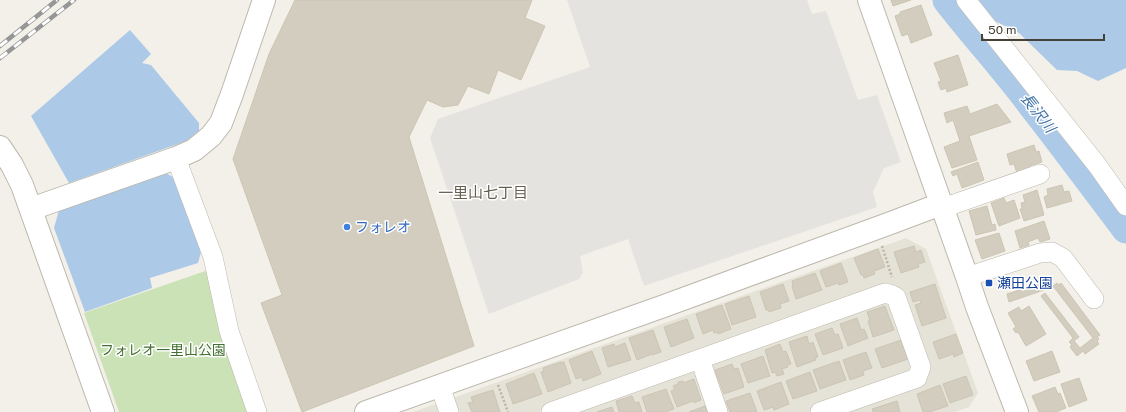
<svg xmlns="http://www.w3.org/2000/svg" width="1126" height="412" font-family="'Public Sans','Noto Sans JP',sans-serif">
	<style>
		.residential { fill: #e5e2d7 }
		.green { fill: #cae2b6 }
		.parking { fill: #e4e3e0 }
		.water { fill: #acc9e8 }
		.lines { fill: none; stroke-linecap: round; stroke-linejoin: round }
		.river { stroke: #acc9e8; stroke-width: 29 }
		.building { fill: #d2cdbf; stroke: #ccc5b3 }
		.minor-casing { stroke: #bcb8ac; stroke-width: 20 }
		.tertiary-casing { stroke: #bcb8ac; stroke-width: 24 }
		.path { stroke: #bdb59f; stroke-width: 2.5; stroke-dasharray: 2 2; stroke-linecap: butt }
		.minor { stroke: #fff; stroke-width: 19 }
		.tertiary { stroke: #fff; stroke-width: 22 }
		.rail-casing { stroke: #969696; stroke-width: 4.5 }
		.rail { stroke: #fff; stroke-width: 3; stroke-dasharray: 9; stroke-linecap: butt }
		.shop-dot { fill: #3f7fe0; stroke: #fff; stroke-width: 1.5 }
		.transit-dot { fill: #1a4fb4; stroke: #fff; stroke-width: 1.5 }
		.labels { text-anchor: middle; stroke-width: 3; stroke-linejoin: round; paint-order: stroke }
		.shop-label { font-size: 14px; fill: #366cbe; stroke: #fff; text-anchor: start }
		.transit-label { font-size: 14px; fill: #164399; stroke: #fff; text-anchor: start }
		.park-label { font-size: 14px; fill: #437032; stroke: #fff }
		.water-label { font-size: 15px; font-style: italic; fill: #3d6fa4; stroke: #fff }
		.neighbourhood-label { font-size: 15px; fill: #665f50; stroke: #fff }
	</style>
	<rect width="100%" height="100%" fill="#f2f0e8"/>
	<path class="residential" d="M906,238l20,11 52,144 -9,14 -14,5h-542z"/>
	<path class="green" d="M211,269l40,143h-132l-35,-99z"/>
	<path class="parking" d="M567,0h240l5,14 14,-3 32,89 19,-5 24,67 -17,6 -11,24 4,15 -233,79 -16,-47 -48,17 3,17 -4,6 -90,35 -59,-176 8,-19 152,-52z"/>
	<path class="water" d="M975,0h151v68l-28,13 -21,-10 -20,-1 -38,-37 -26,-13z
		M130,30l21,24 -9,9 9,2 48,58v8l-13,10 -117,42 -38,-67z
		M166,173l10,6 25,73 -3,11 -48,15 2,10 -67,24 -31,-84 5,-18z"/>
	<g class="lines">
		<path class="river" d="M947,0c28,36 58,69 85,105 32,41 63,83 94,124"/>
	</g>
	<path class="building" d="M295,0h237l-7,18 20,8 -24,54 -23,-10 -9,24 -21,-8 -10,19 -15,2 -16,-7 -18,37 65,209 -172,66 -41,-109 21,-8 -49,-136 36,-105z
		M891,0h20l-18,6z
		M921,5l11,30 -21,8 -3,-9 -6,2 -7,-20 5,-2v-2z
		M958,55l10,30 -21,7 -1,-4 -5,2 -3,-8 3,-1 -7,-18z
		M997,104l14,18 -42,14 8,24 -25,8 -8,-21 16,-6 -7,-21 -6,3 -3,-10 23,-7 3,8z
		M1034,145l2,7 3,-1 3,11 -13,4 1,2 -13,5 -3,-9 -4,1 -3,-11z
		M978,162l6,18 -22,8 -5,-14 -4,2 -2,-4z
		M1062,185l2,7 5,-1 3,10 -25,7 -3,-11 4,-2 -1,-6z
		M1037,190l7,25 -20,6 -4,-12h2l-1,-6 4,-1 -2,-7z
		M1004,198l2,5 8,-3 6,18 -21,8 -8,-23z
		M987,206l5,19 3,-1 1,6 -20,5 -7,-24z
		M1044,221l6,18 -10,3 -2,-4 -10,4 1,3 -9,3 -5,-17z
		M999,233l6,18 -23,8 -7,-19z
		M914,246l2,6 5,-2 4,12 -7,2 1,3 -18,6 -7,-21z
		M878,249l7,18 -11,4 1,3 -11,4 -1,-3h-2l-7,-17z
		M841,263l7,19 -9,3 -1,-2 -12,4 -6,-16z
		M815,273l7,17 -26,9 -4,-13h1l-1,-5z
		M1041,283l3,7 -35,12 -2,-8z
		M1057,283l2,2 2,-2 39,52 -3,2 2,2 -2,2 2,3 -14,10 -2,-3 -6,5 -7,-9 2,-2 -3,-3 4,-4 -32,-42 4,-3 34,44 -5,4 6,7 13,-10 -40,-52z
		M783,284l6,17 -9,3 1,4 -12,4 -1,-2h-2l-6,-18z
		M935,284l11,34 -24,8 -7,-21 6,-2 -1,-3 -7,2 -3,-10z
		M749,296l7,21 -24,8 -7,-21z
		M722,305l9,24 -13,5 -1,-2 -3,1 -1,-3 -10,4 -7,-20z
		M885,306l9,24 -21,7 -5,-16h2l-3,-9z
		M1029,306l17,28 -20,12 -8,-14 -2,1 -3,-4 3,-2 -8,-14 11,-6 2,4z
		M857,318l4,12 3,-1 4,9 -20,8 -8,-22z
		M687,319l7,19 -23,9 -7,-20z
		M832,328l3,7 3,-1 5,14 -20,7 -8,-21z
		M653,330l8,22 -9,3v-1l-15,6 -8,-22z
		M956,334l7,19 -9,4 -1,-3 -14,5 -6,-17z
		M807,336l2,8 4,-2 5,15 -3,1 1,2 -19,7 -8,-25z
		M901,340l7,19 -26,9 -7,-19z
		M625,343l6,17 -23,7 -6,-19 12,-4 1,3z
		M780,344l3,8 3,-1 5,13 -4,1 1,2 -6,2 2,5 -7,2 -2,-4 -3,1 -7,-23z
		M592,351l9,23 -18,7 -1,-4 -6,2 -7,-19z
		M1052,351l8,21 -26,9 -8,-20z
		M866,352l6,16 -9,3 1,4 -14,5 -7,-20z
		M763,356l7,20 -22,7 -7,-19z
		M839,361l7,19 -26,9 -7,-19z
		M561,362v1l3,-1 7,21 -23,9 -7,-20 3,-1 -1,-3z
		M732,364l2,5 4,-1 6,19 -20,7 -9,-24z
		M810,372l7,19 -24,8 -7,-18z
		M534,373l8,21 -29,10 -7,-20z
		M966,376l7,19 -23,8 -7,-19z
		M1079,378l8,22 -18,7 -8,-23z
		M694,379l7,21 -7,3 -1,-2 -16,6 -6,-16 4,-2 -2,-3 5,-2v-2l5,-1v2z
		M781,382l8,22 -15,6 -1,-3 -9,3 -7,-19z
		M940,385l8,21 -19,6h-6l-6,-18z
		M1055,387l3,7 2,-1 6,15 -10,4h-17l-7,-16z
		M666,389l8,20 -9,3h-18l-5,-15z
		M493,390l7,22h-28l-4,-9 5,-1 -2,-5z
		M750,393l7,19h-27l-4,-11z
		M632,396l3,7 4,-1 3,10h-23l-3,-11z
		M897,401l3,11h-27l-1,-3z
		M705,406l3,6h-19z
		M612,407l2,5h-17z"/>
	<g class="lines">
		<g class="minor-casing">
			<path id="minor" d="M966,0l131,165 29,41
				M176,158l37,99 16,74 28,81
				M943,208l97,-34
				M967,277l73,-24 12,-1 11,6 31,41
				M700,359l18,53
				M440,386l9,26
				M551,412l334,-119 7,2 4,2 25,70 -4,11 -97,34"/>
		</g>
		<g class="tertiary-casing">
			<path id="tertiary" d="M869,0l98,277 10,30 40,105
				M0,147l12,18 10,20 81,227
				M31,209l145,-51 18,-8 17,-14 10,-13 11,-29 32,-94
				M366,412l298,-106 224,-82 53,-20"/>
		</g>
		<path class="path" d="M882,246l10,31
			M498,385l10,27"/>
		<use href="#minor" class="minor"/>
		<use href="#tertiary" class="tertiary"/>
		<g class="rail-casing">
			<path id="rail" d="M0,46l57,-46
				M0,58l74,-58"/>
		</g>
		<use href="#rail" class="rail"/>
	</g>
	<circle class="shop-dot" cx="347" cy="227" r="4"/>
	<rect class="transit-dot" x="985" y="279" width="8" height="8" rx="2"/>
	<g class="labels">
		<g class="shop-label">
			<text x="355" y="232">フォレオ</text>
		</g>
		<g class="transit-label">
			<text x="997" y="288">瀬田公園</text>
		</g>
		<g class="park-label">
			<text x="163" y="355">フォレオ一里山公園</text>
		</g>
		<g class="water-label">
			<text transform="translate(1038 113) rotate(52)" y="5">長沢川</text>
		</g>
		<g class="neighbourhood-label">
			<text x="483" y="198">一里山七丁目</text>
		</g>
	</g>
	<path d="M982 34v6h122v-6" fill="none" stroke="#454138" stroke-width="2"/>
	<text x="988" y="34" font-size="12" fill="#454138" stroke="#ffffff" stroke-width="3" paint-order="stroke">50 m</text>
</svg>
